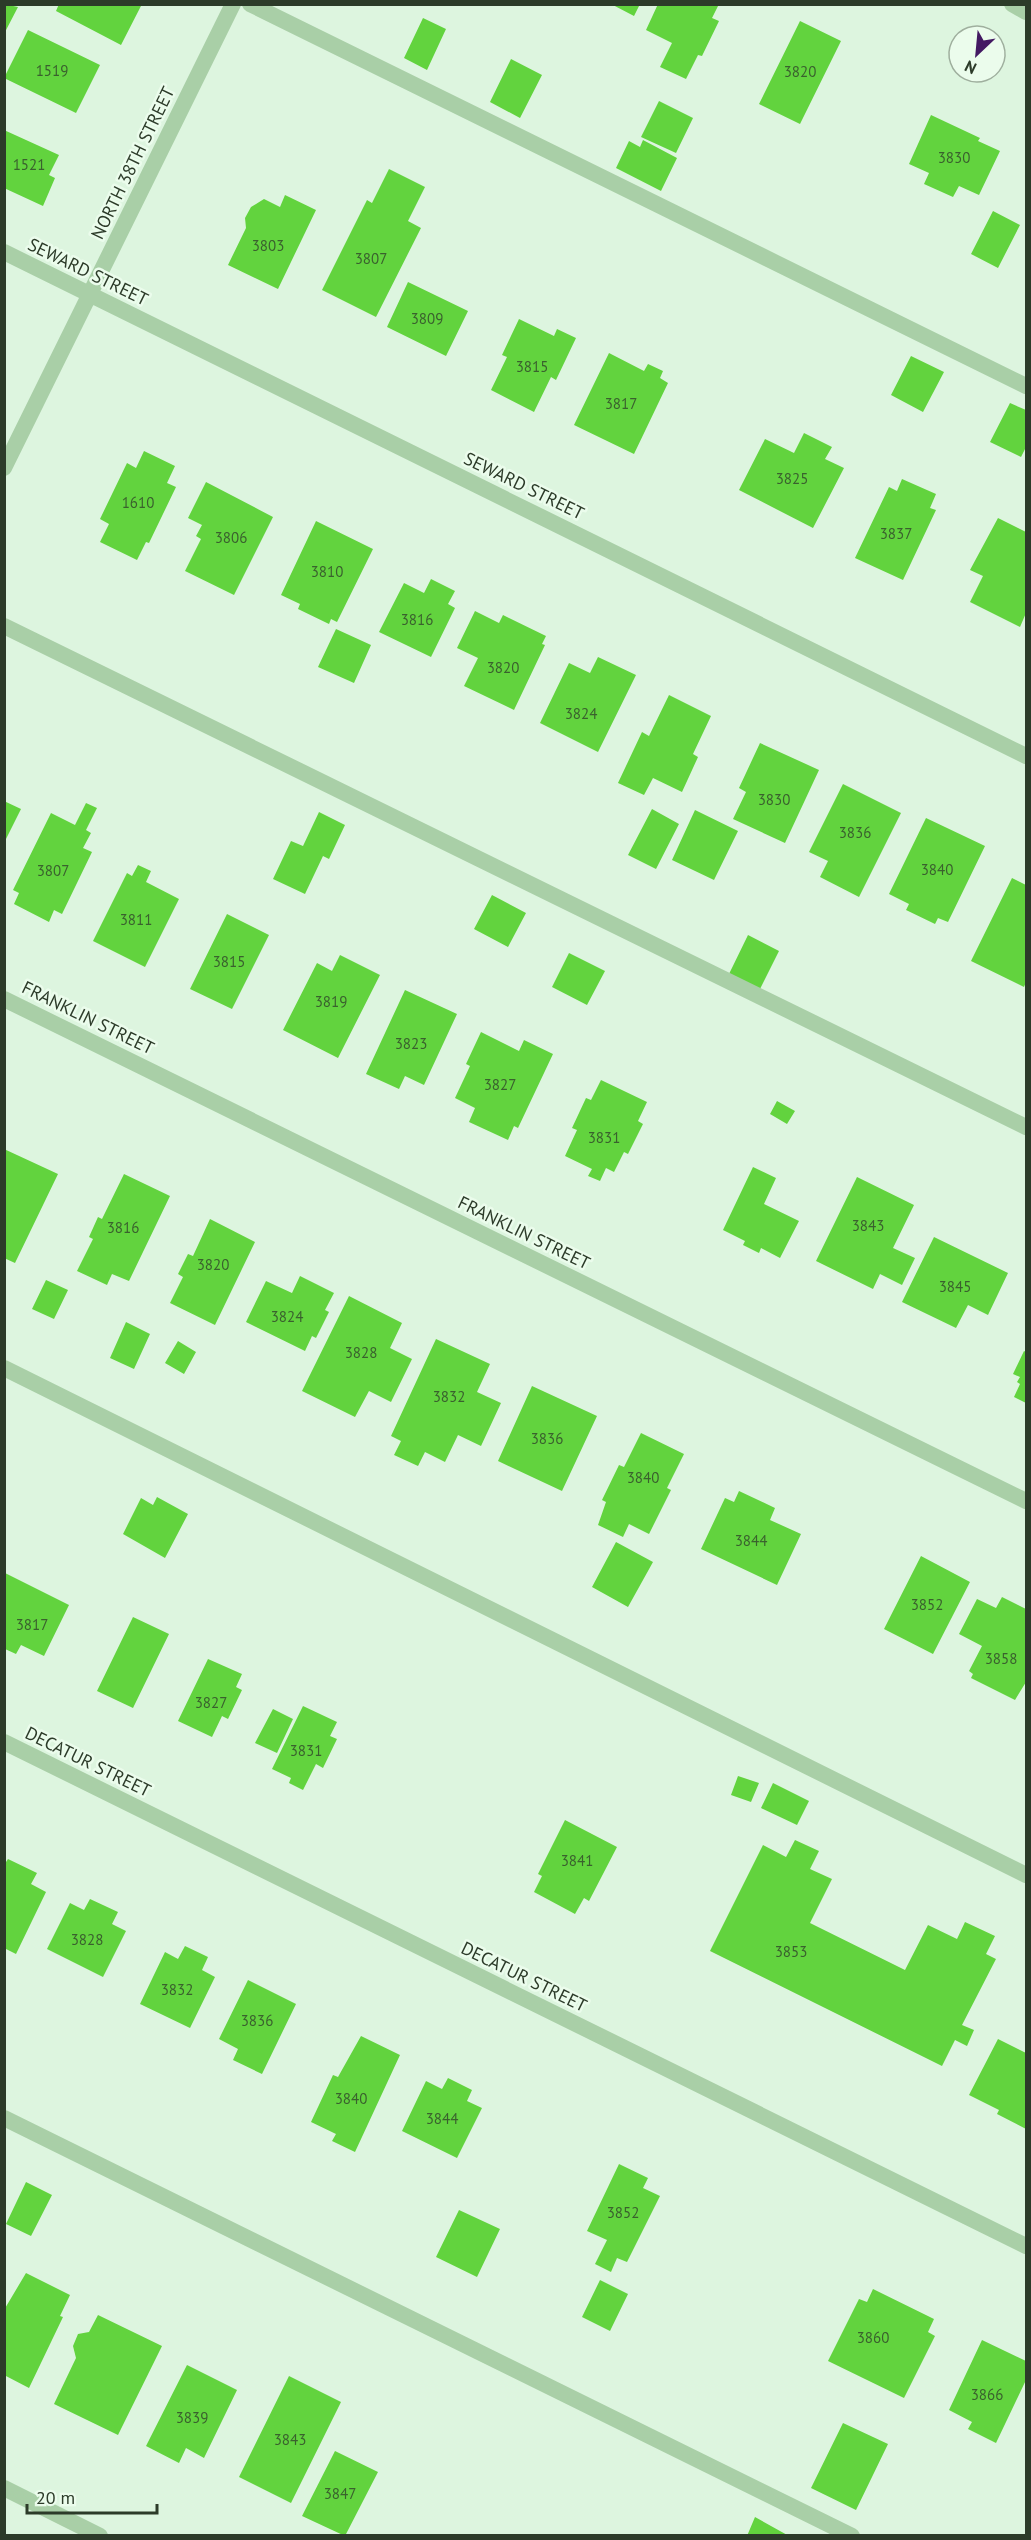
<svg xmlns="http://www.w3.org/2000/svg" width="1031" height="2540" font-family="'PT Sans',sans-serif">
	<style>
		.building { fill: #62d33e }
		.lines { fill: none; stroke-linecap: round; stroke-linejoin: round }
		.service { stroke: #a9cfa7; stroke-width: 16 }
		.minor { stroke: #a9cfa7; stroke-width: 16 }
		.labels { text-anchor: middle; stroke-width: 5; stroke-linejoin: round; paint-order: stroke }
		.number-label { font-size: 15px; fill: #3a612e }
		.street-label { font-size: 18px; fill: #2c3b29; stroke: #ebfcec }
	</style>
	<rect width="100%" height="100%" fill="#ddf5df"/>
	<path class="building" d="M4,4l14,3 -14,27z
		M59,4h83l-21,41 -65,-34z
		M611,4h29l-6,12z
		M658,4h61l-7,14 7,3 -17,35 -4,-1 -12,24 -26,-12 12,-24 -26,-13z
		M423,18l23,11 -19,41 -23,-12z
		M800,21l41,20 -41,83 -41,-20z
		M28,30l72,35 -24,48 -72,-35z
		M511,59l31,16 -22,43 -30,-16z
		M659,101l34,17 -17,35 -35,-16z
		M931,115l49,23 -2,3 22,10 -21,44 -20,-9 -6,11 -29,-13 5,-11 -20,-9z
		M4,130l55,25 -10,20 6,3 -12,28 -39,-18z
		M643,140l34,18 -16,33 -45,-23 13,-27 11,6z
		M389,169l36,18 -17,34 13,7 -45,89 -54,-27 45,-90 5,3z
		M285,195l31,15 -38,79 -50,-24 18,-37 -1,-10 6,-11 13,-8 16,8z
		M993,211l27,14 -22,43 -27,-14z
		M408,282l60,29 -22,45 -59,-29z
		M519,319l35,17 3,-7 19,9 -20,42 -5,-3 -17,35 -43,-22 16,-33 -5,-2z
		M609,353l35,18 4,-7 15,7 -3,7 8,5 -34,71 -60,-29z
		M911,356l33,16 -21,40 -32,-17z
		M1010,403l16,7v37l-5,10 -31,-15z
		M804,433l28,14 -7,12 19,9 -31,60 -74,-38 26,-51 29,14z
		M144,451l31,15 -8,17 9,4 -27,56 -3,-1 -9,18 -37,-18 9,-18 -9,-5 27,-56 9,5z
		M902,479l34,15 -6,14 6,2 -33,70 -48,-22 34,-71 8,4z
		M206,482l67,35 -39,78 -49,-24 16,-32 -5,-3 6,-11 -14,-7z
		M998,518l28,14v81l-6,14 -50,-25 13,-26 -13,-6z
		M316,521l57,28 -36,73 -6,-3 -2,5 -31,-15 2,-5 -19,-9z
		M431,579l24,12 -7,13 7,4 -24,49 -52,-25 25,-49 20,10z
		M475,611l24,12 4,-8 43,21 -4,8 3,1 -31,65 -50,-24 14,-28 -21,-10z
		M336,629l35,16 -17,38 -36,-16z
		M598,657l38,18 -38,77 -58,-29 29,-60 21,10z
		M669,695l42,21 -18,38 5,3 -16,35 -29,-14 -9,17 -26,-12 24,-51 7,4z
		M760,743l59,27 -34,73 -52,-24 13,-27 -7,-4z
		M843,784l58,29 -42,84 -39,-20 8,-16 -19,-9z
		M4,801l17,8 -17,34z
		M86,803l11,5 -11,22 5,3 -8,15 9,4 -30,62 -8,-4 -5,12 -35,-18 5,-11 -6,-3 38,-77 24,12z
		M652,809l27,15 -23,45 -28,-14z
		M695,810l43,21 -24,49 -42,-20z
		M319,812l26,13 -16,34 -6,-3 -18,38 -32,-15 18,-38 12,5z
		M926,818l59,28 -37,76 -10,-4 -3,6 -29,-14 3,-6 -20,-10z
		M138,865l13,6 -5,11 33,17 -34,68 -52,-26 34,-68 5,3z
		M1012,878l14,7v97l-2,5 -53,-26z
		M492,895l34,18 -18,34 -34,-18z
		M227,914l42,21 -37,74 -42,-20z
		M748,935l31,16 -19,38 -31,-15z
		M569,953l36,18 -18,34 -35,-18z
		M340,955l40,20 -42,83 -55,-28 34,-67 15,8z
		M405,990l52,24 -33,71 -19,-9 -6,13 -33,-15z
		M481,1032l38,19 5,-11 29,14 -35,74 -4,-2 -6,14 -39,-18 6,-14 -20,-10 15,-32 -4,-2z
		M601,1080l46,22 -9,19 5,3 -15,30 -4,-2 -10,20 -8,-4 -6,13 -12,-5 4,-7 -27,-13 12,-26 -5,-2 14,-30 5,2z
		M777,1101l18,10 -8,13 -17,-10z
		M4,1149l54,25 -43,89 -11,-5z
		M753,1167l23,11 -12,26 35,17 -19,37 -19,-10 -2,5 -16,-8 2,-4 -22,-11z
		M124,1174l46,22 -41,85 -17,-7 -5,11 -30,-14 16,-32 -4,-2 9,-20 4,2z
		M857,1177l57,28 -21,43 22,10 -13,27 -22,-11 -7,15 -57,-28z
		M210,1219l45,23 -40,83 -45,-22 13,-26 -5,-3 10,-20 5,2z
		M934,1237l74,36 -20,42 -20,-10 -12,23 -54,-26z
		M300,1276l34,17 -9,17 4,2 -13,26 -4,-2 -7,15 -59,-29 20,-41 26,12z
		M46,1280l22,10 -14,29 -22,-10z
		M349,1296l53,27 -12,25 22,11 -21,43 -22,-11 -14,26 -53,-26z
		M126,1322l24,12 -16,35 -24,-11z
		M436,1339l54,25 -13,28 24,11 -20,43 -23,-11 -13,27 -20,-10 -7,14 -24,-11 7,-14 -10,-5z
		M178,1341l18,11 -12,22 -19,-11z
		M1024,1351l2,1v51l-12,-6 6,-13 -3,-2 3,-5 -7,-3z
		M532,1386l65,30 -35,75 -64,-30z
		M641,1433l43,21 -17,34 4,2 -22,44 -20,-10 -6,13 -25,-12 8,-23 -4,-2 17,-35 5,2z
		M739,1491l36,17 -5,12 31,14 -24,51 -76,-36 24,-51 9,4z
		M157,1497l31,17 -23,44 -42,-24 18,-36 12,7z
		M616,1542l37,20 -25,45 -36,-20z
		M921,1556l49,26 -37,72 -49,-25z
		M5,1573l64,32 -25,51 -23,-11 -5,9 -11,-5z
		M1002,1597l24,12v73l-11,18 -44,-22 2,-4 -4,-3 13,-25 -23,-12 18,-35 19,9z
		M133,1617l36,17 -36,74 -36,-17z
		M208,1659l34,15 -6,13 6,3 -14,29 -6,-3 -10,21 -34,-16z
		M303,1706l34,16 -7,14 7,3 -14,29 -7,-4 -13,26 -14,-7 2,-5 -19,-9z
		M273,1709l20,10 -16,34 -22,-10z
		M738,1776l21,7 -8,19 -20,-7z
		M773,1783l36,18 -12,24 -36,-17z
		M565,1820l52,27 -28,54 -5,-3 -9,16 -41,-22 8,-16 -4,-2z
		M795,1840l24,11 -9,18 22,10 -22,44 95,47 23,-45 29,14 8,-17 30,14 -9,18 10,5 -34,66 12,5 -7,16 -12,-6 -13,26 -232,-115 53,-106 23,12z
		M8,1859l29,14 -6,11 15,8 -30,62 -12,-6v-83z
		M90,1899l28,13 -6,12 14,7 -23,46 -56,-28 23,-46 14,7z
		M185,1946l23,11 -6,13 13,7 -25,51 -50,-24 25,-52 13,7z
		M248,1980l48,24 -34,70 -29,-14 5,-11 -19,-10z
		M361,2036l39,19 -45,97 -23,-11 4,-7 -25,-12 22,-47 5,2z
		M998,2039l28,14v76l-29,-15 2,-4 -30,-15z
		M448,2078l24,12 -5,11 15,7 -25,50 -55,-27 24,-50 16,8z
		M619,2164l29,14 -5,10 17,8 -33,66 -10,-4 -6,14 -16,-8 12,-24 -20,-9z
		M26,2182l26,13 -21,41 -25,-12z
		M459,2210l41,19 -23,48 -41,-20z
		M26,2273l44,22 -10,21 3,1 -34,71 -25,-13v-65z
		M600,2280l28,14 -18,37 -28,-14z
		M873,2289l61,30 -6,13 7,4 -31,62 -76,-37 31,-62 8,3z
		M98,2315l64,31 -44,89 -64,-31 22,-46 -3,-12 5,-12 11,-2z
		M982,2340l44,21v19l-30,63 -28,-14 4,-7 -23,-12z
		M187,2365l50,25 -33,68 -18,-10 -7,15 -33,-17z
		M289,2376l52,26 -50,101 -52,-26z
		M843,2423l45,21 -32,66 -45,-22z
		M335,2451l43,21 -33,64 -43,-20z
		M755,2517l34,19h-42z"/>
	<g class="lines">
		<path class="service" d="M250,4l776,382
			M4,626l1022,501
			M4,1368l1022,507
			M4,2118l848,418"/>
		<path class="minor" d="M1012,4l14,8
			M4,252l1022,504
			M4,468l229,-464
			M4,999l1022,502
			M4,1742l1022,504
			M4,2488l96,48"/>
	</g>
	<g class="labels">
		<g class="number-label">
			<text x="52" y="76">1519</text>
			<text x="800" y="77">3820</text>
			<text x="954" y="163">3830</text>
			<text x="29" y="170">1521</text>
			<text x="268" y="251">3803</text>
			<text x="371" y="264">3807</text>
			<text x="427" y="324">3809</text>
			<text x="532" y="372">3815</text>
			<text x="621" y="409">3817</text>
			<text x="792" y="484">3825</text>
			<text x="138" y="508">1610</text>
			<text x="896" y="539">3837</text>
			<text x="231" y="543">3806</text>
			<text x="327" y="577">3810</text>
			<text x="417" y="625">3816</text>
			<text x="503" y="673">3820</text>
			<text x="581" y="719">3824</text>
			<text x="774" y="805">3830</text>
			<text x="855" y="838">3836</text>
			<text x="937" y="875">3840</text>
			<text x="53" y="876">3807</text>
			<text x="136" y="925">3811</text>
			<text x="229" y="967">3815</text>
			<text x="331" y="1007">3819</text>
			<text x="411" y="1049">3823</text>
			<text x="500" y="1090">3827</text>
			<text x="604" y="1143">3831</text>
			<text x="868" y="1231">3843</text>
			<text x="123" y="1233">3816</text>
			<text x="213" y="1270">3820</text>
			<text x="955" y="1292">3845</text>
			<text x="287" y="1322">3824</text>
			<text x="361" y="1358">3828</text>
			<text x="449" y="1402">3832</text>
			<text x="547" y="1444">3836</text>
			<text x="643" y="1483">3840</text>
			<text x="751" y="1546">3844</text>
			<text x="927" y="1610">3852</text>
			<text x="32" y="1630">3817</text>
			<text x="1001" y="1664">3858</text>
			<text x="211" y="1708">3827</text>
			<text x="306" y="1756">3831</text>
			<text x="577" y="1866">3841</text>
			<text x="87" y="1945">3828</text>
			<text x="791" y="1957">3853</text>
			<text x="177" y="1995">3832</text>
			<text x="257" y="2026">3836</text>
			<text x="351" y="2104">3840</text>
			<text x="442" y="2124">3844</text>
			<text x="623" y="2218">3852</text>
			<text x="873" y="2343">3860</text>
			<text x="987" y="2400">3866</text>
			<text x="192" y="2423">3839</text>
			<text x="290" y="2445">3843</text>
			<text x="340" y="2499">3847</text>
		</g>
		<g class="street-label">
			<text transform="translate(133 163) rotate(-64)" y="6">NORTH 38TH STREET</text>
			<text transform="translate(88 272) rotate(26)" y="6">SEWARD STREET</text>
			<text transform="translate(524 486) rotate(26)" y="6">SEWARD STREET</text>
			<text transform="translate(88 1018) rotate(26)" y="6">FRANKLIN STREET</text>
			<text transform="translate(524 1233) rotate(26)" y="6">FRANKLIN STREET</text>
			<text transform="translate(88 1762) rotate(26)" y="6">DECATUR STREET</text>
			<text transform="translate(524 1977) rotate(26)" y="6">DECATUR STREET</text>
		</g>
	</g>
	<rect width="1031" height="2540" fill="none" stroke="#2c3b29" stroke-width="12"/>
	<g transform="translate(977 54) rotate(206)"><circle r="28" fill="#ebfcec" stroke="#9faf9e" stroke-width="1.5"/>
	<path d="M0-4.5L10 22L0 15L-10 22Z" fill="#431962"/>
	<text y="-9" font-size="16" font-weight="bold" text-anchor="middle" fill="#2c3b29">N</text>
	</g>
	<path d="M27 2504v9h130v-9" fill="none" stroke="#2c3b29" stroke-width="3"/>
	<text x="36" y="2504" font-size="18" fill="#2c3b29" stroke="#ebfcec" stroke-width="4.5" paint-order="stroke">20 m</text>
</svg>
